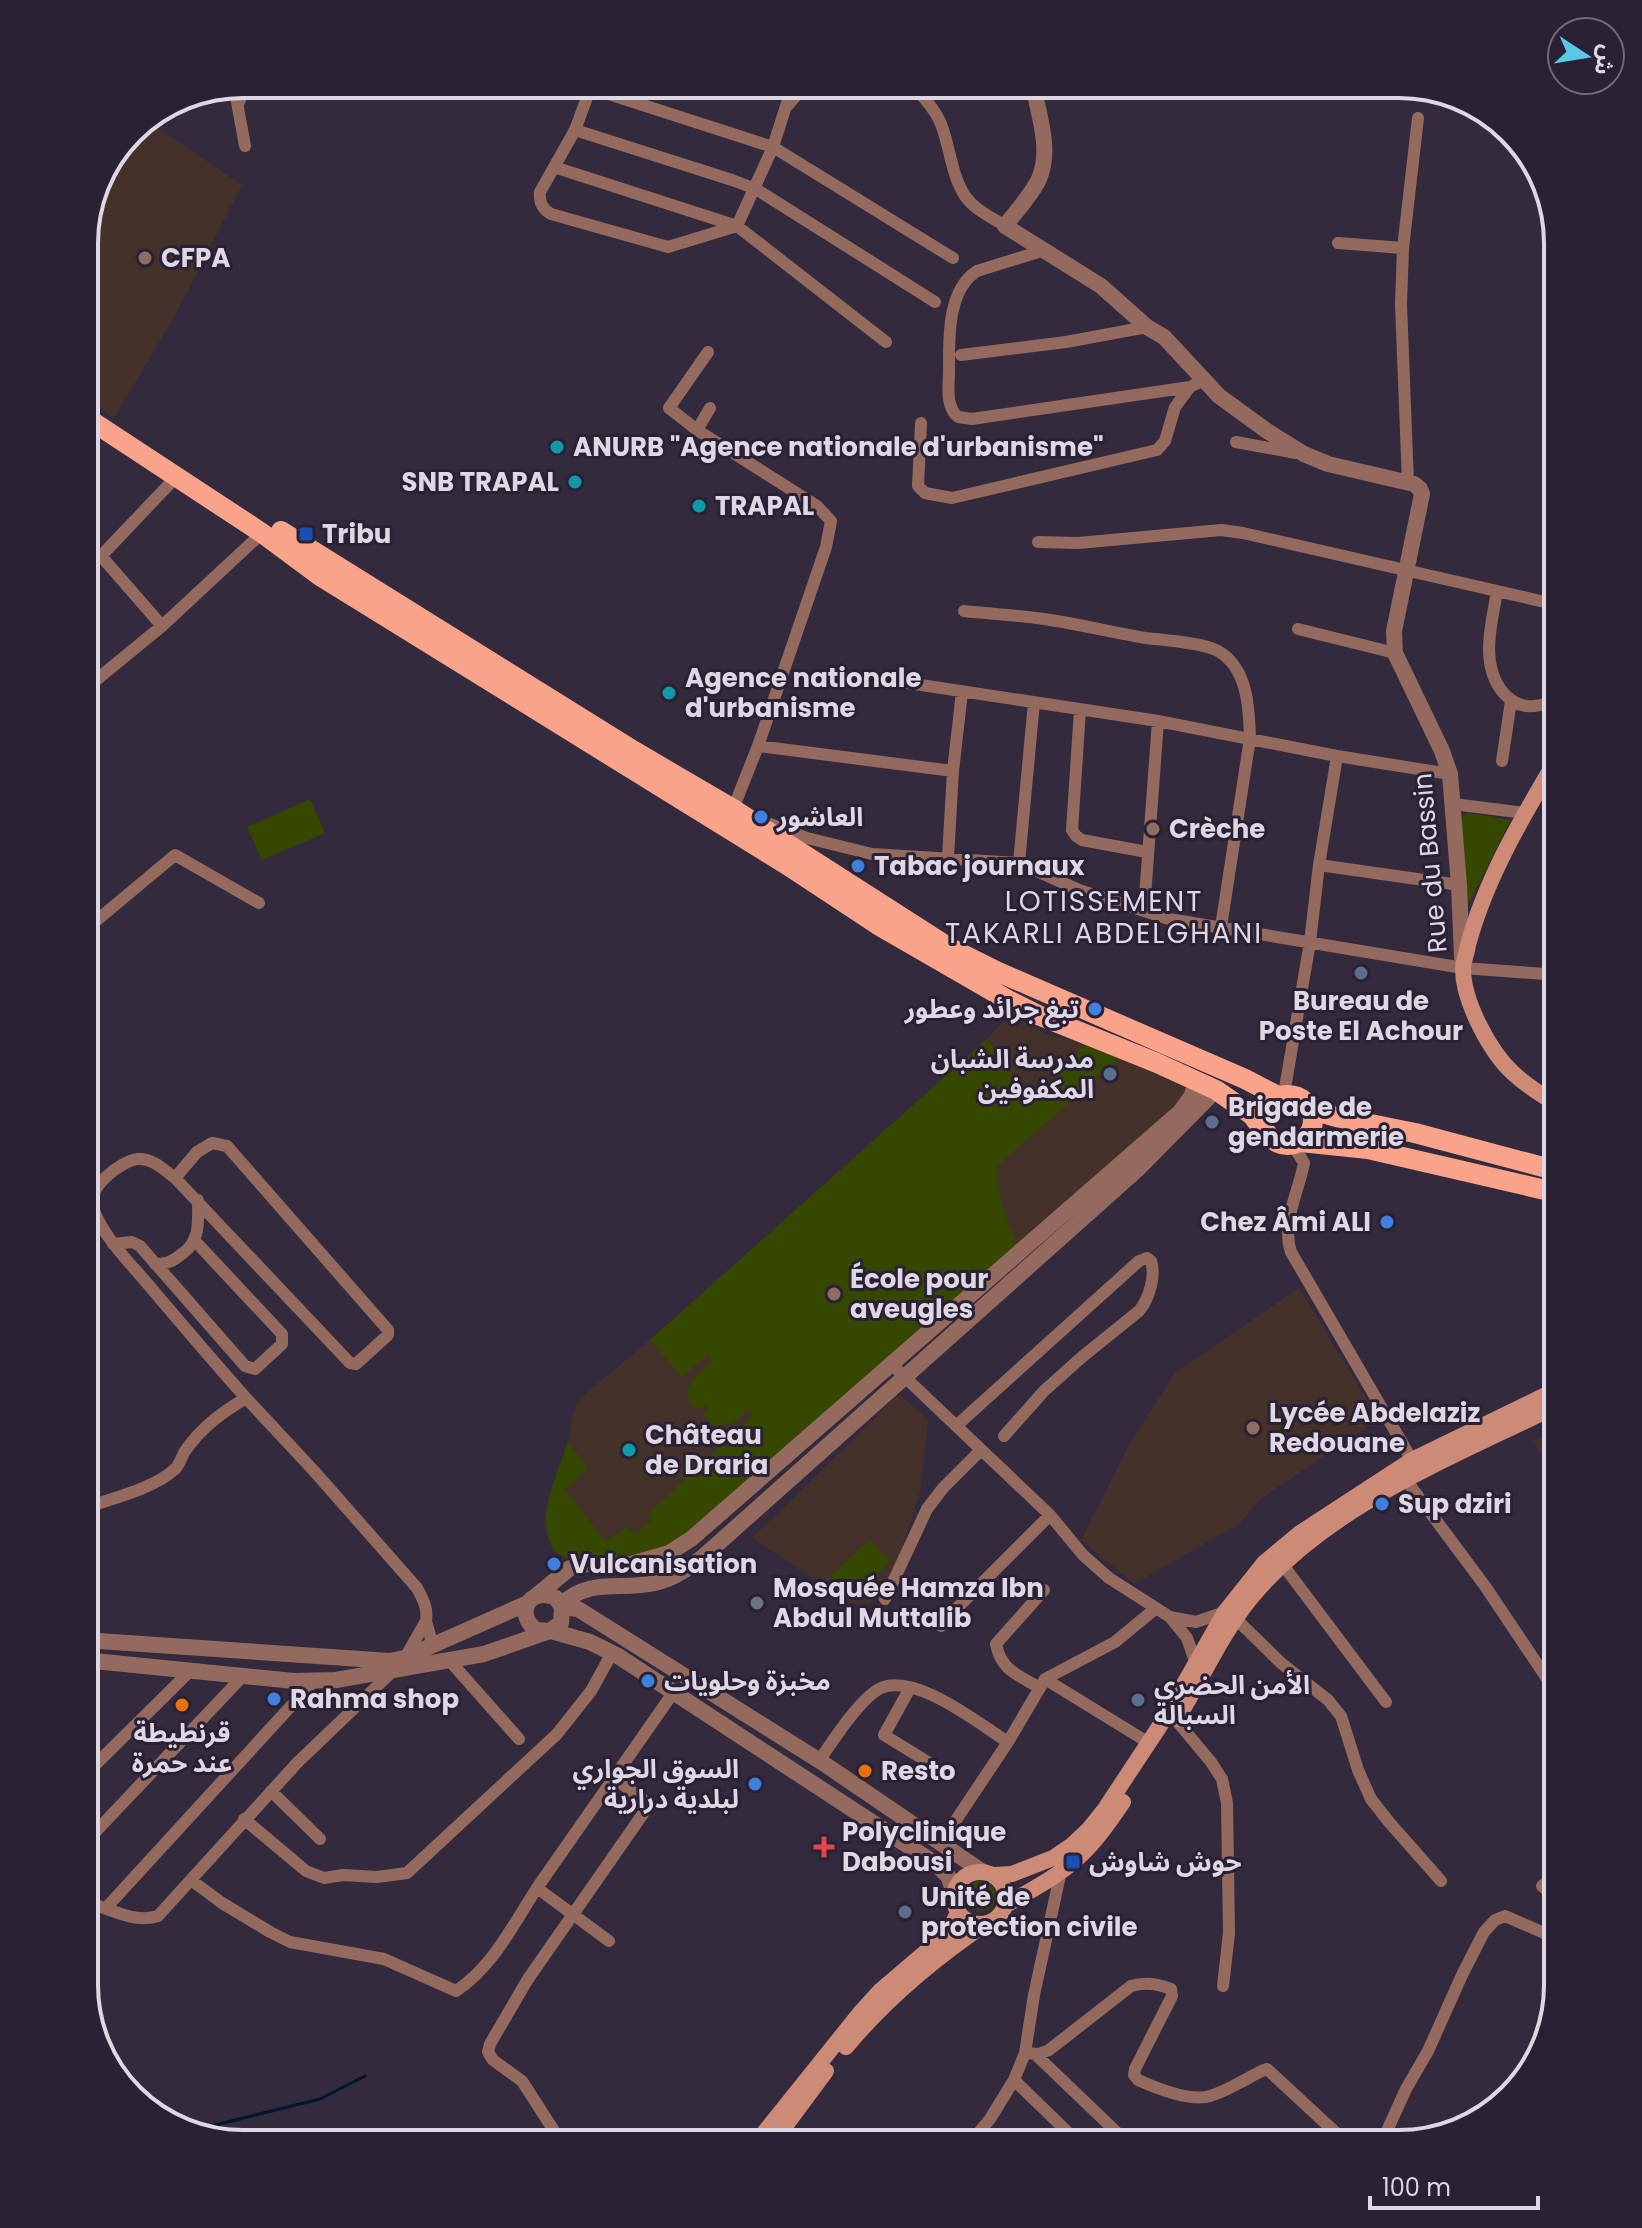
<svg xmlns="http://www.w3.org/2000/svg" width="1642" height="2228" font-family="Poppins,'Noto Sans Arabic',sans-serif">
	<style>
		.education { fill: #44322a }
		.green { fill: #364800 }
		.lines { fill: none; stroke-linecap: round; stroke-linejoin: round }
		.stream { stroke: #02162c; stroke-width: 3 }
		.minor { stroke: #946a5e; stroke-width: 12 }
		.tertiary { stroke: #946a5e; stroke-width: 16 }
		.secondary { stroke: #cd8a77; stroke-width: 16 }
		.primary { stroke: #f9a38a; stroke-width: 20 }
		.education-dot { fill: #8d6e63; stroke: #2a2134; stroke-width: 3 }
		.culture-dot { fill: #0f9aa8; stroke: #2a2134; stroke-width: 3 }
		.transit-dot { fill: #1a4fb4; stroke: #2a2134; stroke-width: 3 }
		.shop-dot { fill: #3f7fe0; stroke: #2a2134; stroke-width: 3 }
		.service-dot { fill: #5c6f8a; stroke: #2a2134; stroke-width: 3 }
		.worship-dot { fill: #6b7280; stroke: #2a2134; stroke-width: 3 }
		.food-dot { fill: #e8710a; stroke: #2a2134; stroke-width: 3 }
		.health-dot { fill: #e0444e; stroke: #2a2134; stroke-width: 3 }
		.labels { text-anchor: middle; stroke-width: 6; stroke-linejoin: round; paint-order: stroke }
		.poi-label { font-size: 26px; font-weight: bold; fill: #ded8e5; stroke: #2a2134; text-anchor: start }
		.street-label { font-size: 26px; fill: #ded8e5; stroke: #2a2134 }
		.neighbourhood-label { font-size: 28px; letter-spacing: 2px; fill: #ded8e5; stroke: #2a2134 }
		.rim { fill: none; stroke: #ded8e5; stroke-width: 4 }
	</style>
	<rect width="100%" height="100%" fill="#342a3e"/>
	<path class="education" d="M145,119l97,66 -69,134 -59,99 -30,-21v-165l16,-59 38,-49z
		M1010,1014l39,21 36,9 94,37 6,5 1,9 -3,7 -487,429 -132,26 -8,-4 -7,-11 -3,-24 8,-33 14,-43 5,-28 6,-15 71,-59 337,-301z
		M1299,1288l80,131 -120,81 -20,24 -105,60 -53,-44 49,-97 45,-70z
		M899,1394l29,26 -8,72 -25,76 -26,36 -17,-1 -100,-65z
		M1558,1430v62l-24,-51z"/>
	<path class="green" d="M310,799l15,34 -63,27 -15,-33z
		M1468,813l43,7 -43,85 -7,-87z
		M987,1039l35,51c26,8 48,-29 63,-46l35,14 -122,107c-4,27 11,58 20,84l-322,282c-16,10 -32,20 -51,25 -15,4 -74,8 -86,-2 -10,-7 -13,-22 -13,-34 -1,-21 15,-57 22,-78l20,26 -23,22 41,52 21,-15 8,8 16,-14 -3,-7 105,-98 -5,-6c-13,13 -20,18 -38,14l-6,-10 5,-8 -2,-2 -5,4h-8c-17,-19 6,-35 19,-48l-6,-5 -25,22 -32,-37z
		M869,1540l21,21 -38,38 -22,-22z
		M966 1896a15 15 0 1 1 30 0a15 15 0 1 1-30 0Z"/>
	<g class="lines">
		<path class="stream" d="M191,2131l129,-32 45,-23"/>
		<path class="minor" d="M592,84l-17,46 -35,62c-1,10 2,17 11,22l117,33 69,-21 36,-79 20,-63
			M911,84c12,12 24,25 30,40 9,23 10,50 24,72 10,14 26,21 40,30
			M234,86l11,60
			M590,88l183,59 180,111
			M238,104l9,-20
			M788,105l18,-21
			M575,130l157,50 24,9 179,113
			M554,167l183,59 149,116
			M1338,243l65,5
			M1045,250l-68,21c-30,19 -28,68 -28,99 0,16 -4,36 9,47l14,2 218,-32 13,-7
			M708,352l-39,56 28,22 120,76 14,15 -5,26 -68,199 -25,63 4,2
			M961,355l105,-13 81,-15
			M921,423l-3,63 7,7 27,5 205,-48 8,-9 10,-34 15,-20
			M697,430l13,-22
			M1236,442l60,11
			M1408,483l-7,-179 2,-56 15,-130
			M1038,542l40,1 143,-13 22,3 315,72
			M1497,591c-5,32 -17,70 4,99 7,9 15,15 26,16 11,2 21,-4 31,-6
			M964,611c27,3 53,4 80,8 34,5 67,13 102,19 17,2 58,5 72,13 30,17 31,57 32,87l-29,189
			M162,626l-61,-70 76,-80
			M1298,629l97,24
			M895,681l263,40 179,35 113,18
			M84,690l78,-64 100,-93
			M1080,710l-8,120 4,6 6,4 65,12
			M758,746l195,25
			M1502,761l9,-60
			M1453,804l72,9
			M765,822l42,16 65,16 147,9 60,27 90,29 294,49 82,6 13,3
			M948,857l5,-86 9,-79
			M1019,863l15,-161
			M1319,865l140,20
			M1144,910l14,-189
			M84,931l91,-76 84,48
			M1545,974l13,-21
			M1284,1094l26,-152 9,-77 18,-109
			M1293,1145l11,18c-5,28 -23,60 -13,89l121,208
			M175,1178l22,-26 15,-9 15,3 161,184v5l-32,29 -6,-1 -175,-185c-11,-8 -22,-20 -37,-19 -18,2 -52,29 -45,49 10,28 34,52 53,74 33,39 66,78 100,116
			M113,1244l19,-2 8,4 105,120 10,3 27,-25v-10l-87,-93
			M155,1264c13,0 18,-3 28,-11 18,-13 15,-33 15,-53
			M890,1363l160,152 33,40 26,23 61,39
			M956,1426l183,-165 8,-3 4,3c5,15 -2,38 -12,50l-57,46 -38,34 -40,45
			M1406,1480l79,106 73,109
			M84,1508c27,-9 72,-20 92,-40 4,-5 6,-12 9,-17 17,-24 36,-38 61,-53l68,73 103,117c6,11 11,20 9,33
			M1283,1565l103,137
			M885,1599l42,-90 16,-21 38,-38
			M1236,1619l45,44 47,37 13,16 17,54 13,29 18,23 52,59
			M941,1626l11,-13 98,-98
			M405,1658l21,-37 7,25
			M449,1660l70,79
			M1196,1664l-9,-26 -17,-21 26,5 29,-10
			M1045,1679l104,64
			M910,1688l-26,47 52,32
			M1040,1688c-21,-13 -39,-17 -44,-44l48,-54
			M1176,1720l35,42 11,17 5,24 2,130 -6,53
			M1008,1742l37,-63 70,-37 40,-33
			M819,1761c13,-19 40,-61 60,-72 35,-18 100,35 129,53l-68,102
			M84,1776l106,-105
			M271,1791l49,48
			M244,1819l62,52 18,7 19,-3 34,2 30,-4 150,-139 34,-43 21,-38
			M84,1844l159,-168
			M191,1880l31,23 48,29 20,10 94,17 72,32c39,-26 58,-69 83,-106 45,-64 90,-128 134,-192
			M537,1888l72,53
			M1558,1900l-16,-14 16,-13
			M84,1901c23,7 51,23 74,15l139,-153 98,-94
			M106,1908l208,-227
			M1025,2053l14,1 10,-4 82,-64c13,-4 28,-2 40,3l1,7 -37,73 -1,6 4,5c18,8 53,22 72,16 10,-3 20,-8 29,-13 9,-4 18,-11 28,-14l81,75
			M1035,2054l94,90
			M1014,2080l66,64
			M1521,2080l22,-37
			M558,2137l-36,-56 -29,-21 -5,-8 2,-8 38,-65 119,-171 -1,-6 -32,-24
			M969,2144l21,-25 24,-39 11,-27 9,-58 27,-124
			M1381,2144l25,-55 22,-38 34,-76 22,-43 11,-12 10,-4 53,23"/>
		<path class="tertiary" d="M1033,84c5,30 19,65 6,95 -8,17 -23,32 -34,47l96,60 46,41 17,10 55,59 48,35 37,23 24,10 86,20 6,5 2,5 -28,137 1,22 47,98 8,23 9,111 3,73
			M536,1596l34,-28 18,-4h43l38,-11 22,-14 489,-427 11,-15 6,-16
			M561,1605c28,-28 60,-14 94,-22 20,-5 34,-15 49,-27l435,-388 77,-78
			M562,1607l16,2 245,154 160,109
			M551,1631l39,11 28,14 318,208 12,12 7,18
			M84,1640l306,21 14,-3 124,-55
			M84,1660l210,21 42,-1 148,-26 66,-23 11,-8 1,-16 -6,-9c-26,-12 -42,15 -20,32l14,1"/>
		<path class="secondary" d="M1558,1105c-15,-9 -32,-20 -45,-32 -23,-21 -50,-72 -50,-104 0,-7 4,-16 5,-24 18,-67 55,-129 90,-188
			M1177,1719c25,-40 44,-84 73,-120 77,-94 202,-141 308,-194
			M954 1898a26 26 0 1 1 52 0a26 26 0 1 1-52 0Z
			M993,1875l19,-1 41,-16 19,-13 17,-16 16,-20 58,-88 62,-109 39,-49 36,-30 112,-73 146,-71
			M1006,1905c25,-15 53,-29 74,-49 17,-16 30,-35 43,-54
			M846,2047c41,-49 88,-88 141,-124
			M755,2144l105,-131 21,-23 61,-52 9,-10 7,-16
			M772,2144l54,-73"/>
		<path class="primary" d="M84,416l178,117 58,43 467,289 91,60 130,75 30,15 119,48 59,27 36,25 14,19
			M281,531l353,220 99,58 215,138 48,24 249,108 33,17
			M1263 1120a25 25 0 1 1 50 0a25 25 0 1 1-50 0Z
			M1312,1110l24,7 79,16 143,38
			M1301,1142l67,7 190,44"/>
	</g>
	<g class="education-dot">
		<circle cx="145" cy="258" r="8"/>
		<circle cx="1153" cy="829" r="8"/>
		<circle cx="834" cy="1294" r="8"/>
		<circle cx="1253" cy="1428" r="8"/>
	</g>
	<g class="culture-dot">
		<circle cx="557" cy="447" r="8"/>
		<circle cx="575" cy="482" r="8"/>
		<circle cx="699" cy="506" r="8"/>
		<circle cx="669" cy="693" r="8"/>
		<circle cx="629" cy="1450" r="8"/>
	</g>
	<g class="transit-dot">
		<rect x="298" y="526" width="16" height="16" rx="4"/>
		<rect x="1065" y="1854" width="16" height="16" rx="4"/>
	</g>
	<g class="shop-dot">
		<circle cx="761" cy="817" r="8"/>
		<circle cx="858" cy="866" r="8"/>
		<circle cx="1095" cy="1009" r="8"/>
		<circle cx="1387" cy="1222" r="8"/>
		<circle cx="1382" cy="1504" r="8"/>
		<circle cx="554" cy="1564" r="8"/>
		<circle cx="648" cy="1681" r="8"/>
		<circle cx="274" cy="1699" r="8"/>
		<circle cx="755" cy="1784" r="8"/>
	</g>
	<g class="service-dot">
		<circle cx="1361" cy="973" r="8"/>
		<circle cx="1110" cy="1074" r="8"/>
		<circle cx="1212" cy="1122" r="8"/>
		<circle cx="1138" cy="1700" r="8"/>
		<circle cx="905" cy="1912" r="8"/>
	</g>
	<circle class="worship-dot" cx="757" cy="1603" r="8"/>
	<g class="food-dot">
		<circle cx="182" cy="1705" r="8"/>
		<circle cx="865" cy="1771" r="8"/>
	</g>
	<path class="health-dot" d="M820 1835h8v8h8v8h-8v8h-8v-8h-8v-8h8z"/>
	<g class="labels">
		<g class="poi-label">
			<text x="161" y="267">CFPA</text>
			<text x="573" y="456">ANURB "Agence nationale d'urbanisme"</text>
			<text x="559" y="491" text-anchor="end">SNB TRAPAL</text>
			<text x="715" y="515">TRAPAL</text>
			<text x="322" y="543">Tribu</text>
			<text x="685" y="687">Agence nationale<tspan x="685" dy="30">d'urbanisme</tspan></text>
			<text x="777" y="826">العاشور</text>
			<text x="1169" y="838">Crèche</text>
			<text x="874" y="875">Tabac journaux</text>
			<text x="1361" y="1010" text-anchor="middle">Bureau de<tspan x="1361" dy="30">Poste El Achour</tspan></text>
			<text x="1079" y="1018" text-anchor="end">تبغ جرائد وعطور</text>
			<text x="1094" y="1068" text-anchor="end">مدرسة الشبان<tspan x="1094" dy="30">المكفوفين</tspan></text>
			<text x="1228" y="1116">Brigade de<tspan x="1228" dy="30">gendarmerie</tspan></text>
			<text x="1371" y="1231" text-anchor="end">Chez Âmi ALI</text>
			<text x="850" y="1288">École pour<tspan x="850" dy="30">aveugles</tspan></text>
			<text x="1269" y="1422">Lycée Abdelaziz<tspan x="1269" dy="30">Redouane</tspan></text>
			<text x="645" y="1444">Château<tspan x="645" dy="30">de Draria</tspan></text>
			<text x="1398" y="1513">Sup dziri</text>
			<text x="570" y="1573">Vulcanisation</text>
			<text x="773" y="1597">Mosquée Hamza Ibn<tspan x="773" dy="30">Abdul Muttalib</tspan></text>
			<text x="664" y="1690">مخبزة وحلويات</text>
			<text x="1154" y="1694">الأمن الحضري<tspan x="1154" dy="30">السبالة</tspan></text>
			<text x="290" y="1708">Rahma shop</text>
			<text x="182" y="1742" text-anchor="middle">قرنطيطة<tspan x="182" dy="30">عند حمرة</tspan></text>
			<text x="739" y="1778" text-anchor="end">السوق الجواري<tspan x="739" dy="30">لبلدية درارية</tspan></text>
			<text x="881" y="1780">Resto</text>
			<text x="842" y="1841">Polyclinique<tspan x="842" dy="30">Dabousi</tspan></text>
			<text x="1089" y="1871">حوش شاوش</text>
			<text x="921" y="1906">Unité de<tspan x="921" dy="30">protection civile</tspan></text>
		</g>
		<g class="street-label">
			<text transform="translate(1430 863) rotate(-95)" y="9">Rue du Bassin</text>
		</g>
		<g class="neighbourhood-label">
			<text x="1104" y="911">LOTISSEMENT<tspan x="1104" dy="32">TAKARLI ABDELGHANI</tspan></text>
		</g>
	</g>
	<path d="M0 0H1642V2228H0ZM243 98H1399A145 145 0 0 1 1544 243V1985A145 145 0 0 1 1399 2130H243A145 145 0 0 1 98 1985V243A145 145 0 0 1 243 98Z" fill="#2a2134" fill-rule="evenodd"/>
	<path class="rim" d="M243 98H1399A145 145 0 0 1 1544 243V1985A145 145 0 0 1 1399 2130H243A145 145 0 0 1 98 1985V243A145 145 0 0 1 243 98Z"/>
	<g transform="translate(1586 56) rotate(102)"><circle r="38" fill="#2a2134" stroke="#726a7b" stroke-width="2"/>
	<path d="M0-6L14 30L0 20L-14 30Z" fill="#59c8e4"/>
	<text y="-12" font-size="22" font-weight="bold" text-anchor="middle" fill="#ded8e5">ش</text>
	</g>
	<path d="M1370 2196v12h168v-12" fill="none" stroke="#ded8e5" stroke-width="4"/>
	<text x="1382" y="2196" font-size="24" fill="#ded8e5" stroke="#2a2134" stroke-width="6" paint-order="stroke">100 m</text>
</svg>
